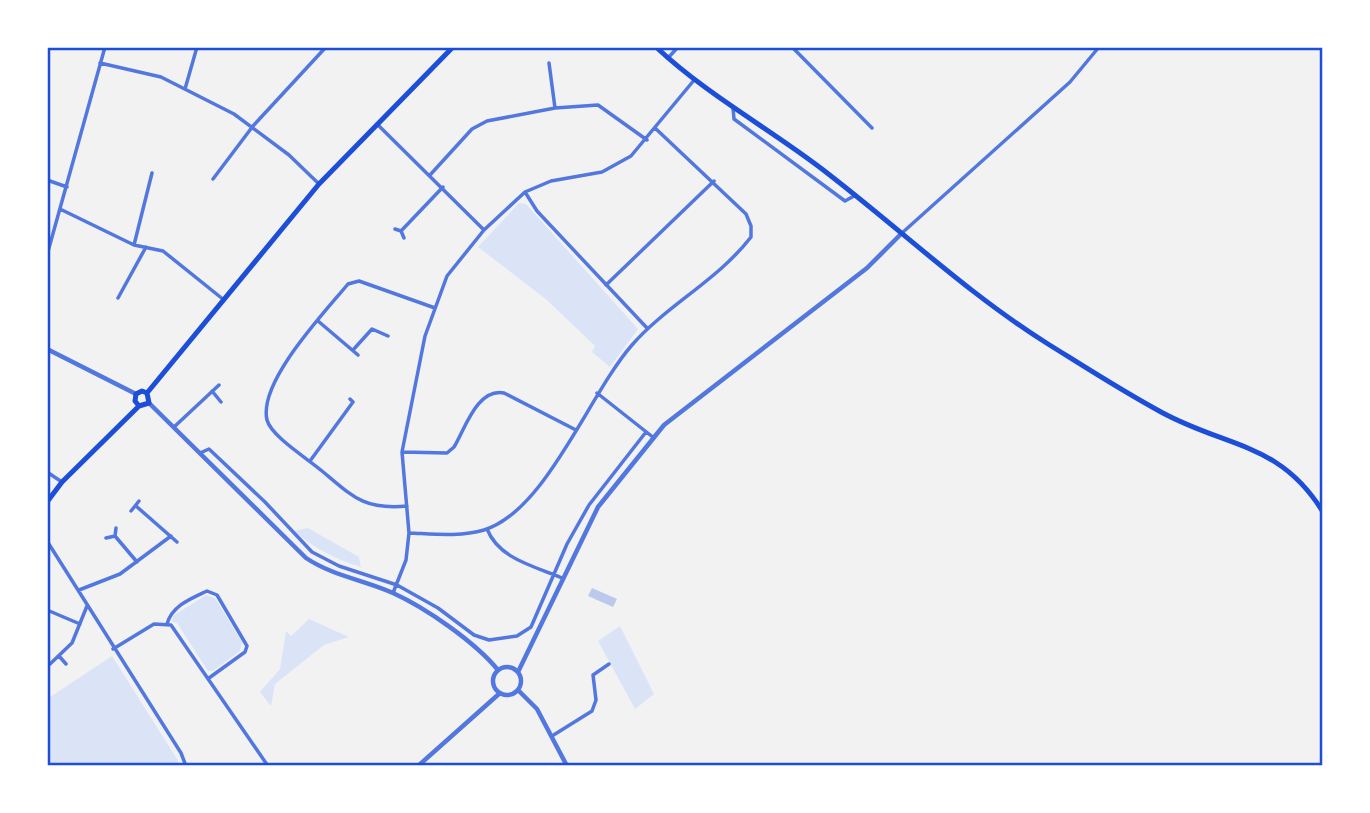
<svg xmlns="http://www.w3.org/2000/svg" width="1370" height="813" font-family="'IBM Plex Sans',sans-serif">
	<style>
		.green { fill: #dbe4f7 }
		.building { fill: #bdc9ec }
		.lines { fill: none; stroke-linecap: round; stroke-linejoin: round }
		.minor { stroke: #5277de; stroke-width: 3.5 }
		.tertiary { stroke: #5277de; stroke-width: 4.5 }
		.secondary { stroke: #1d4ed8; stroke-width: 5 }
		.neatline { fill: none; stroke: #1d4ed8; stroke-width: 2.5 }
	</style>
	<rect width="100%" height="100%" fill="#f2f2f2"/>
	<path class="green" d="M519,203l7,1 112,125 -28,38 -18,-15 3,-6 -48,-46 -69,-53z
		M308,528l51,29 2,10c-26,-8 -46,-18 -67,-36z
		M206,595l9,3 27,44 -2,9 -27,20h-5l-31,-48 -5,-1 1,-6z
		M309,619l40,18 -25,8 -49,39 -4,22 -11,-14 20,-23 6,-38 5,5z
		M620,626l34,68 -19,15 -37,-68z
		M112,656l65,103 3,7h-133v-67z"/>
	<path class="building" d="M592,588l25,11 -4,8 -25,-11z"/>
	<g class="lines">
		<path class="minor" d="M792,47l80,81
			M668,58l10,-11
			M100,63l61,14 73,37 55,41 30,29
			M549,63l6,45
			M185,89l12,-42
			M733,108l1,11 111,82 9,-5
			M377,124l107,106
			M430,175l42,-46 15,-8 68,-13 43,-3 49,35
			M213,179l40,-53 73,-79
			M47,180l20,7
			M525,192l12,19 110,117
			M60,209l74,36 29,6 61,49
			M395,229l6,2 3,7
			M401,231l42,-44
			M902,233l168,-151 29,-35
			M134,245l18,-72
			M47,255l58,-208
			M606,285l108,-104
			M118,298l28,-51
			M318,321l40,34
			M353,350l19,-21 16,7
			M212,391l9,11
			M597,393l57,45
			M174,427l45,-42
			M402,452l45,1 7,-6c11,-18 23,-59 50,-54l72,37
			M200,453l9,-4 56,53 47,50 27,14 58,19 41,23 36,27 15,5 28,-4 14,-9 36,-83 22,-39 57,-73
			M310,461l43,-59 -3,-3
			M47,472l15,10
			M136,506l41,36
			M407,506c-43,4 -54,-9 -85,-35 -14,-12 -51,-35 -55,-51 -9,-38 58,-108 81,-136l11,-3 76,27
			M131,511l8,-10
			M487,529c12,30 47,37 75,49
			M409,533c25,1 51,4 75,-3 62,-19 105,-136 148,-185 35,-40 86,-65 119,-108v-11l-5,-12 -91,-86
			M115,536l22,26
			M106,538l9,-2 1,-8
			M47,541l134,212 5,13
			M79,590l41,-16 51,-38
			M393,593l13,-33 3,-27 -7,-81 23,-116 22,-60 37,-46 41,-38 26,-11 51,-9 29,-16 64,-77
			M47,610l33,14
			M167,624c5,-18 23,-25 40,-33l10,4 30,51 -2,6 -36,26
			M113,649l41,-25 17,1 97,141
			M59,656l7,8
			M50,664l22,-21 15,-37
			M552,736l40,-25 4,-11 -3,-25 16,-11"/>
		<path class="tertiary" d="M47,349l89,45
			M149,403l157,155c27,18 58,22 87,35 33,15 82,49 105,77
			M493 681a14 14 0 1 1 28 0a14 14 0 1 1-28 0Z
			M518,672l80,-165 66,-82 203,-157 33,-33
			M518,690l19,19 30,57
			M418,766l82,-73"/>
		<path class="secondary" d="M656,47c49,46 109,79 162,119 78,59 147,126 230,178 37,23 74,47 113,68 66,36 119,30 162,100
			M147,393l172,-209 134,-137
			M139,406l-4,-5 1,-7 6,-3 5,2
			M139,406l10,-3 -2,-10
			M47,502l15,-20 77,-76"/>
	</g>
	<rect width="1370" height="813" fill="none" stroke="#ffffff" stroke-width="98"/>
	<rect x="49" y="49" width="1272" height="715" class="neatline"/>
</svg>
